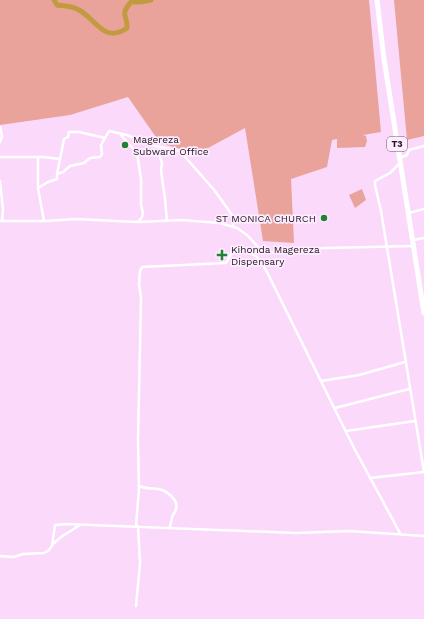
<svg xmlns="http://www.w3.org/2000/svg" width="424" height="619" font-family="'Work Sans',sans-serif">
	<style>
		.green { fill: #e9a39b }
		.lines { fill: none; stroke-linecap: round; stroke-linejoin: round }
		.river { stroke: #c29b41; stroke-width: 5 }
		.street { stroke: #fff; stroke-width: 2.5 }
		.highway { stroke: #fff; stroke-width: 5 }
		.poi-dot { fill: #238133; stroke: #feedfe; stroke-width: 1.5 }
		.labels { text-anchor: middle; stroke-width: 3.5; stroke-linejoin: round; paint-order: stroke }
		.shield { fill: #feedfe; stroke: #655665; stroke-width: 1 }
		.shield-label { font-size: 9px; font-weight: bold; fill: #241524 }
		.poi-label { font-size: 10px; fill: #241524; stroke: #feedfe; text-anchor: start }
	</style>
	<rect width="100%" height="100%" fill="#fbd9fb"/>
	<path class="green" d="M0,0h369l12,132 -18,3 3,1 1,5 -2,6 -28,1v-9l-5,1 -5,27 -36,12 3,64 -31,-2 -18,-113 -48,26 -37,-11 -32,-46 -58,18 -70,10z
		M394,0h30v136l-17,4z
		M362,189l4,11 -11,8 -6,-13z"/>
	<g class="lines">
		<path class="river" d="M54,0l3,5c7,1 16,1 22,5 17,9 25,34 48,18 1,-13 -8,-12 4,-26h10l10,-2"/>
		<path class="street" d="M0,127l2,9 -2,6
			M119,133l18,20 4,26v26l2,8 -1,4 -4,5
			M136,150l18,1 3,1 3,5 2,6 -1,7 4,29 2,22
			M0,157h43l17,2
			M38,157v31l6,33
			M400,158l7,-3 2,-5 15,-4
			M400,163l-10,10 -15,8v4l6,26 43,261
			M57,174l6,-2 7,-6 14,-3 6,-5 10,-1 2,-3 -1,-9 8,-14 18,4 24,10 29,6 35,40 17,24 1,11
			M0,181l3,29 -1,11
			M38,188l10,-6 9,-3v-5l7,-35 4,-2 1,-5h10l26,6
			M409,213l15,-4
			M0,221h47l28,-2 63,3 44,-2 38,3 17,5 10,7 15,16 5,2 58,-5 88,-2
			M413,240l11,-2
			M321,381l38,-6 46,-13
			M335,408l74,-19
			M346,431l69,-10
			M370,478l54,-6
			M139,486c7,3 13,2 19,3 8,1 21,11 18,20 0,2 -2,4 -3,6 -2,4 -2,8 -3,12
			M136,526l3,-37 -1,-49 3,-142 -2,-14 1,-13 2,-4 83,-4h1l6,-11c4,-1 6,0 10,0 17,1 19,10 27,24l85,172 47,87
			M52,545l9,-8 19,-12
			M0,556l14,1 9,-3 21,-1 4,-2 4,-5 3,-21 11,-1 230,9 53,-2 75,5
			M136,606l4,-43 -2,-37"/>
		<path class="highway" d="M377,0l7,59 40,254"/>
	</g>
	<g class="poi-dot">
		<circle cx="125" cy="145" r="4"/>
		<circle cx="324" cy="218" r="4"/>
		<path d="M220 249h4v4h4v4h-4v4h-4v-4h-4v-4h4z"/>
	</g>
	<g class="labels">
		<rect class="shield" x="387" y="137" width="20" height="14" rx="3"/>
		<g class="shield-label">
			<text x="397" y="147">T3</text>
		</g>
		<g class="poi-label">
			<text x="133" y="143">Magereza<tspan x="133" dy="12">Subward Office</tspan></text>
			<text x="316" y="222" text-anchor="end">ST MONICA CHURCH</text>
			<text x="231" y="253">Kihonda Magereza<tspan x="231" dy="12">Dispensary</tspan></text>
		</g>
	</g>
</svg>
